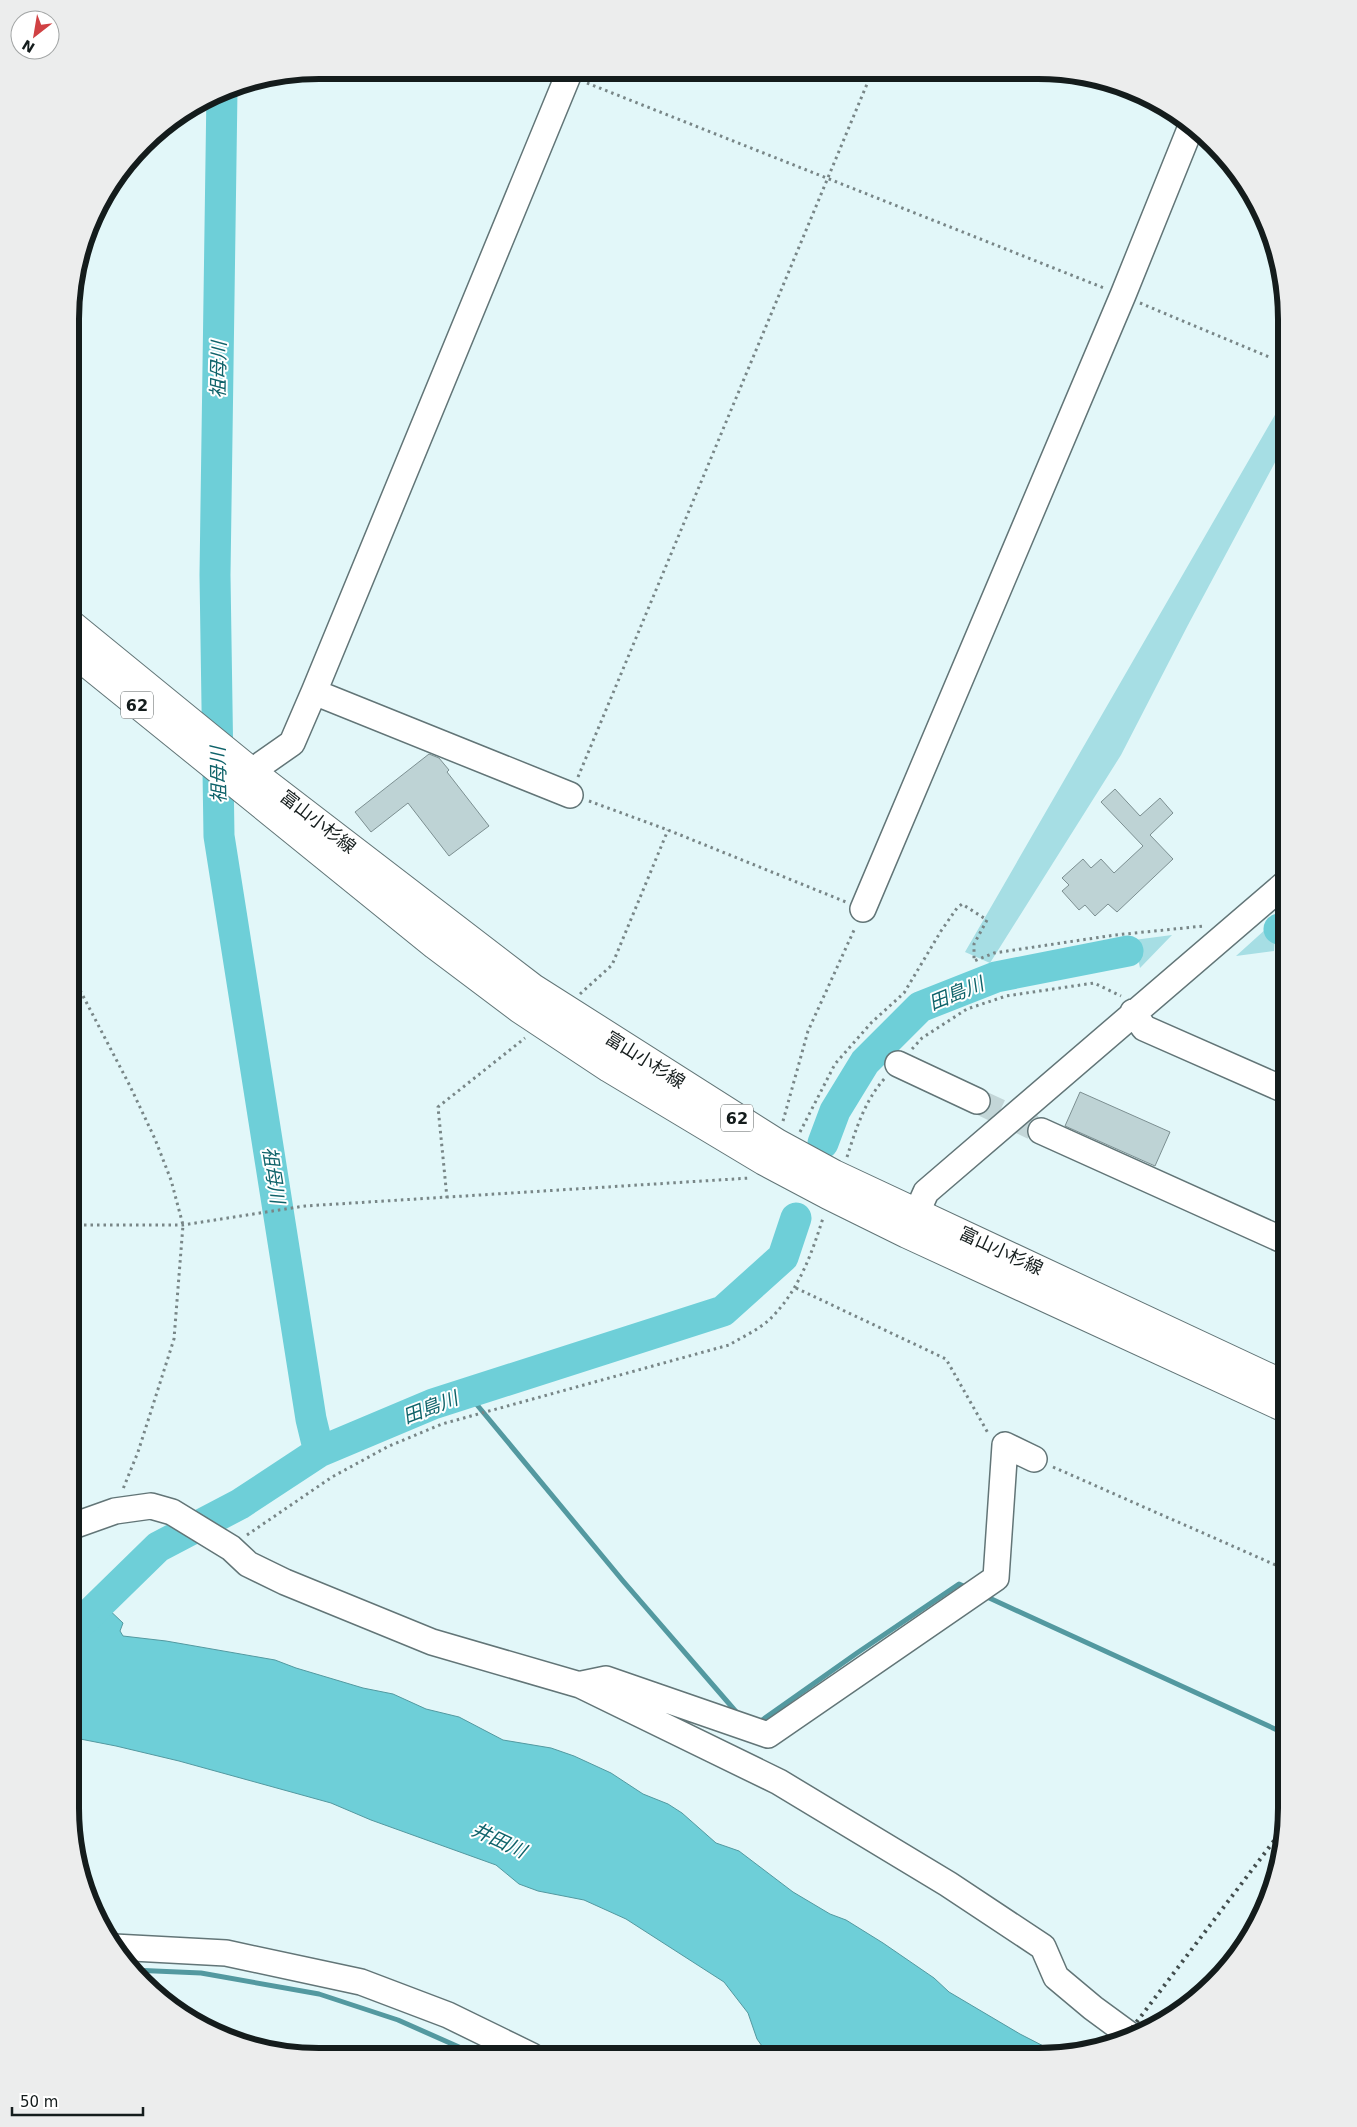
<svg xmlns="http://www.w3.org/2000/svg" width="1357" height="2127" font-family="'DejaVu Sans','Noto Sans JP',sans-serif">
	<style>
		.green { fill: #a6dee4 }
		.water { fill: #6ecfd8; stroke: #5399a0 }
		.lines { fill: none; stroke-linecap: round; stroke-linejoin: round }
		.stream { stroke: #5399a0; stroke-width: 5 }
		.river { stroke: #6ecfd8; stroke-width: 31 }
		.building { fill: #bed3d5; stroke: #7c8f91 }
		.minor-tunnel { stroke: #c3d6d8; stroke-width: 25; stroke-dasharray: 25 12; stroke-linecap: butt }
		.minor-casing { stroke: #627577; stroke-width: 28 }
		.major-casing { stroke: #627577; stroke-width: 30 }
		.path { stroke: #788687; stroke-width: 3; stroke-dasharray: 2.5 4; stroke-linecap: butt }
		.minor { stroke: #fff; stroke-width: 25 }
		.major { stroke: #fff; stroke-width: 28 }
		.rail { stroke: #424d4d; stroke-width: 4; stroke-dasharray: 2.5 5; stroke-linecap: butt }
		.labels { text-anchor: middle; stroke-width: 4; stroke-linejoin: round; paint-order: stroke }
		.shield { fill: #fff; stroke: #5a6060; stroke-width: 1 }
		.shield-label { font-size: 16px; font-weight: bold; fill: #141c1c }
		.street-label { font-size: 18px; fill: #141c1c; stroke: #fff }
		.water-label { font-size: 19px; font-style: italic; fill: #0f636a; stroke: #fff }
		.rim { fill: none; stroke: #141c1c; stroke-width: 6 }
	</style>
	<rect width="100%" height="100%" fill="#e2f7f9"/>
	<path class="green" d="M1287,394v46l-99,185 -67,130 -131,208 -25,-11z
		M1276,920l-2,31 -38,5z
		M1172,935l-32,33 -6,-28z"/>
	<path class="water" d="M104,1605l19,18 -3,8 3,5 43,5 109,19 21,8 67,20 30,6 33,15 33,8 44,23 48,8 23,8 37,17 32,21 25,10 14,9 34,30 23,8 54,41 37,22 16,6 37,23 51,35 15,14 71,42 37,19 -18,4 -270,-1 -12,-17 -9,-26 -24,-31 -98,-63 -42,-19 -46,-9 -19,-7 -23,-19 -125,-45 -40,-17 -152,-42 -63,-15 -46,-9v-112z"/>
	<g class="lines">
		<path class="stream" d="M979,1109l22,10
			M1016,1125l17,8
			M468,1394l155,187 115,133
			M985,1596l301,138
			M758,1723l99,-70 102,-69 9,4
			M132,1970l69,3 118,21 79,26 79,35"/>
		<path class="river" d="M222,90l-7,485 4,261 92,583 8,33
			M1279,929l8,-2
			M823,1143l12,-32 30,-49 55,-55 76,-30 132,-26
			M70,1633l88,-86 82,-43 79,-52 114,-48 290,-93 60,-54 13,-39"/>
	</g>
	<path class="building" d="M429,754l10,4 10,12 -2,2 42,54 -40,30 -41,-53 -37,29 -16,-20z
		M1115,789l25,27 20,-18 13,15 -23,22 23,24 -56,53 -9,-8 -13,12 -10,-11 -6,5 -17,-19 7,-6 -7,-7 21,-19 8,9 10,-9 13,14 29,-27 -42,-44z
		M1080,1092l90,40 -15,34 -90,-40z"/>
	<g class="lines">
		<path class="minor-tunnel" d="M977,1101l64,30"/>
		<g class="minor-casing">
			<path id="minor" d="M314,692l256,-621
				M253,773l9,-9 30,-21 22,-51 256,103
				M863,909l260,-614 69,-171
				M1133,1012l11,16 143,63
				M898,1064l79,37
				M1041,1131l246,111
				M909,1230l17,-38 361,-310
				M70,1527l45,-16 36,-5 21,6 59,36 17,16 37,18 147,60 148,43 199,97 169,102 95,63 13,30 37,31 41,30
				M582,1684l24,-5 162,56 228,-157 9,-133 29,14
				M114,1947l112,6 135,29 87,33 84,41"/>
		</g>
		<g class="major-casing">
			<path id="major" d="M72,625l181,148 280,215 244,155 57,31 453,212
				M72,651l363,294 85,64 89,59 155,93 64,34 79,39 380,175"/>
		</g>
		<path class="path" d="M587,83l517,205
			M1140,303l129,54
			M578,777l294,-705
			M589,801l79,29 178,72
			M71,973l59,113 25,53 16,41 12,45 -9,114 -36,113 -15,37
			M580,994l32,-29 56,-135
			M912,1049l10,-11 45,-29 39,-13 88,-13 27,13
			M783,1121l25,-90 47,-103
			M800,1132l35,-68 37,-42 32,-29 37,-62 16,-23 5,-4 25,16 -13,24v17l20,-8 121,-18 89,-9
			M847,1157c9,-28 18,-57 38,-79
			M447,1198l-9,-91 87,-69
			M71,1225h112l122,-19 445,-28
			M796,1288l150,71 42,74
			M1053,1467l234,103
			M247,1535l85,-58 57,-31 53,-22 287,-79c13,-8 29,-15 40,-25 29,-28 42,-64 54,-102h-2"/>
		<use href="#minor" class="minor"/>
		<use href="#major" class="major"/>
		<path class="rail" d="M1123,2040l163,-215"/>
	</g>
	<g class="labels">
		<g class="shield">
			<rect x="121" y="691.5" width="32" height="27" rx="4"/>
			<rect x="721" y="1104.5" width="32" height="27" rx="4"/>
		</g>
		<g class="shield-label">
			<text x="137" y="711">62</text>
			<text x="737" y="1124">62</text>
		</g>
		<g class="street-label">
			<text transform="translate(318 822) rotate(38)" y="6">富山小杉線</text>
			<text transform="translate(645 1060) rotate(32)" y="6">富山小杉線</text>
			<text transform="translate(1001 1251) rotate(25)" y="6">富山小杉線</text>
		</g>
		<g class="water-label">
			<text transform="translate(218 370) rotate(-89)" y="7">祖母川</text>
			<text transform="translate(218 775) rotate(-91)" y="7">祖母川</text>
			<text transform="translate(956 993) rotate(-22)" y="7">田島川</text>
			<text transform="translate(274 1175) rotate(81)" y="7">祖母川</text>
			<text transform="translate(430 1407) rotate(-21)" y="7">田島川</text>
			<text transform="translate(499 1840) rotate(25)" y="7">井田川</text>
		</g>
	</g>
	<path d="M0 0H1357V2127H0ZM319 79H1038A240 240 0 0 1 1278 319V1808A240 240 0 0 1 1038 2048H319A240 240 0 0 1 79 1808V319A240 240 0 0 1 319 79Z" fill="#eceded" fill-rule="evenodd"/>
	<path class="rim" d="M319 79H1038A240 240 0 0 1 1278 319V1808A240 240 0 0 1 1038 2048H319A240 240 0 0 1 79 1808V319A240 240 0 0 1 319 79Z"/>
	<g transform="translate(35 35) rotate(211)"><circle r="24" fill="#ffffff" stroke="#a1a4a4"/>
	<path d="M0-4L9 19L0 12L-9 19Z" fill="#d04143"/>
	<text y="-8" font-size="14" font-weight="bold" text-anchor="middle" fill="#141c1c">N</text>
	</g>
	<path d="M12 2107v8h131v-8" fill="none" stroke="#141c1c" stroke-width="2.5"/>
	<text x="20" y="2107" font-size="15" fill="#141c1c" stroke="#ffffff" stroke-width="4" paint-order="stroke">50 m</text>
</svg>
